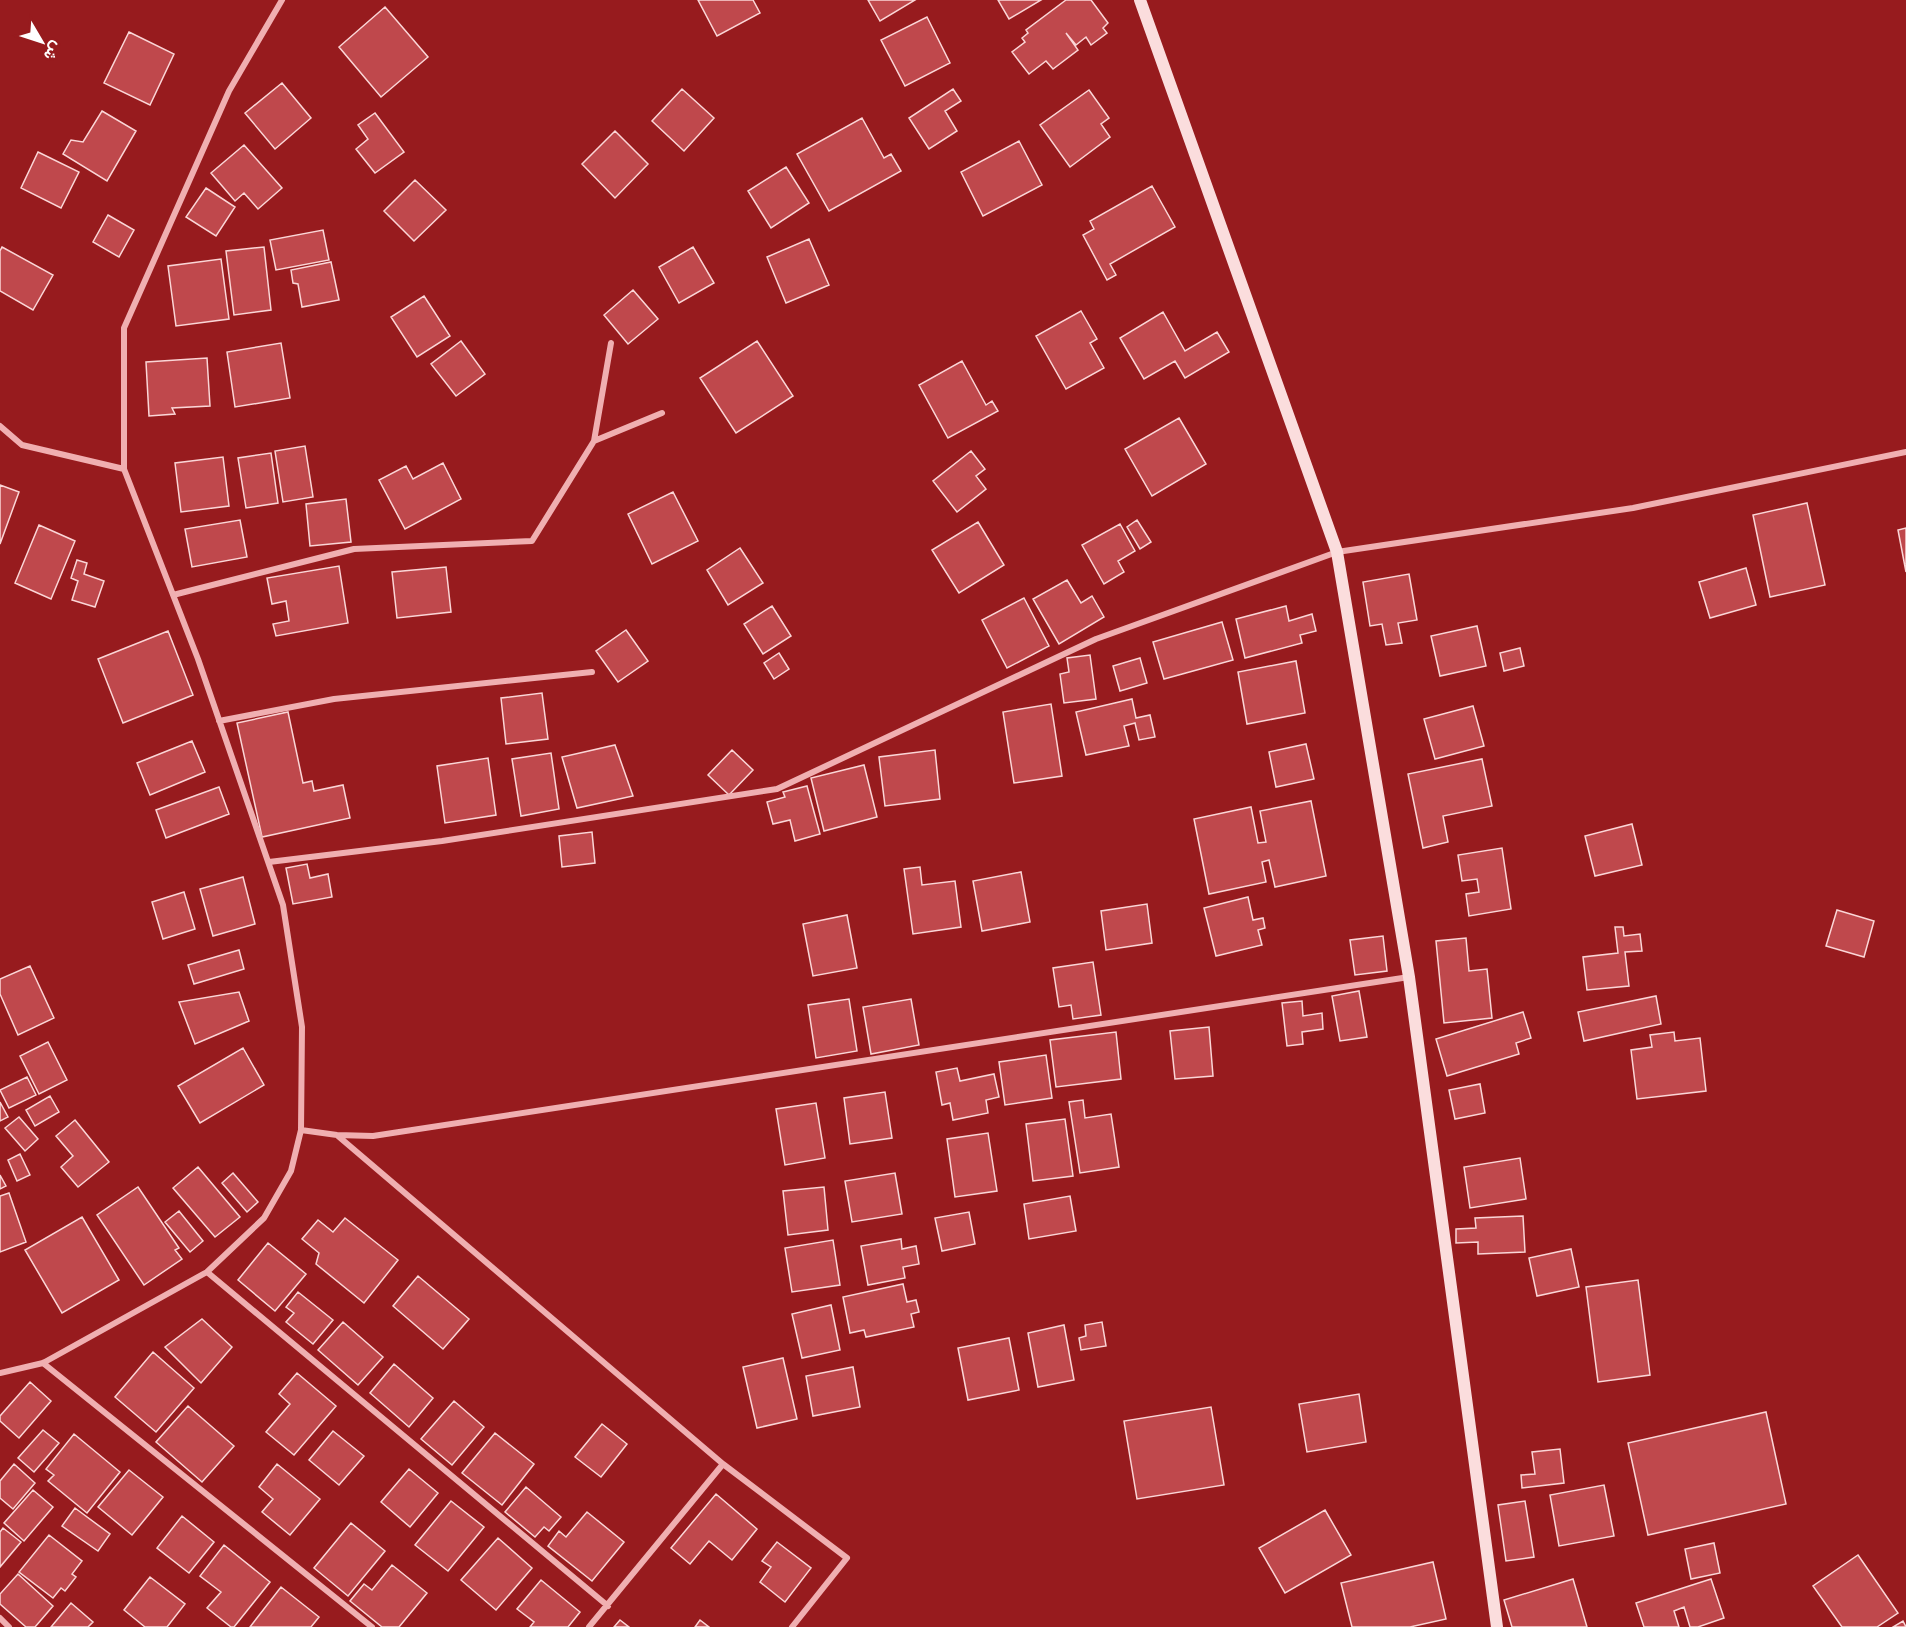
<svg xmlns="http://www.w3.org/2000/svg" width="1906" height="1627" font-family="'Titillium Web',Vazirmatn,sans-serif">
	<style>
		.building { fill: #bf484c; stroke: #fbd6d7; stroke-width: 1.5 }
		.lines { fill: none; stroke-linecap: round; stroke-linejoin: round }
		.street { stroke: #f0afb1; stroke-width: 6 }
		.secondary { stroke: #fbdddd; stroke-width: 12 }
	</style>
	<rect width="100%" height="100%" fill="#971b1e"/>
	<path class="building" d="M698,0h55l7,13 -43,23z
		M868,0h47l-35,21z
		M998,0h43l-32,19z
		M1066,0h25l17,23 -5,5 4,5 -16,12 -5,-8 -10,8 -10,-12 12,17 -25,19 -7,-8 -17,13 -17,-22 13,-10 -3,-4 6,-5 -2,-3z
		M385,7l43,50 -47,40 -42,-50z
		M927,17l23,46 -45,23 -24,-46z
		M129,32l45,22 -24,51 -46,-22z
		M282,83l29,35 -36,31 -30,-36z
		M682,89l32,29 -30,33 -32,-30z
		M953,89l8,12 -16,10 12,20 -28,18 -20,-31z
		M1089,90l20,28 -8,6 9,13 -40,30 -30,-42z
		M102,111l34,20 -29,50 -44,-27 8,-14 12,2z
		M375,113l29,39 -29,21 -19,-24 12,-10 -10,-14z
		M862,118l22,40 7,-4 10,17 -72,40 -32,-57z
		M615,131l33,33 -33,34 -33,-34z
		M1019,141l23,44 -59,31 -22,-44z
		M244,145l38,43 -24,21 -14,-16 -9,8 -24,-28z
		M38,152l41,20 -18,36 -40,-20z
		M786,167l23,36 -38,25 -23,-37z
		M415,180l31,30 -32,31 -30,-30z
		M1152,186l23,41 -65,37 6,11 -9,5 -24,-45 11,-6 -4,-8z
		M206,188l29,19 -19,29 -30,-19z
		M108,215l26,15 -15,27 -26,-15z
		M323,230l6,30 -53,10 -6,-30z
		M809,239l20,46 -43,18 -19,-46z
		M2,247l51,28 -20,35 -33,-19v-40z
		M264,247l7,63 -37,5 -8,-64z
		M693,247l21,36 -35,20 -20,-36z
		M221,259l8,60 -53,7 -8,-60z
		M331,262l8,38 -37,7 -4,-23 -5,-1 -2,-13z
		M633,290l25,29 -30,25 -24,-29z
		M424,296l26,40 -33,21 -26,-40z
		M1081,311l16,28 -7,4 14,25 -38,21 -30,-53z
		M1163,312l22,39 32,-19 12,20 -44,26 -10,-17 -31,18 -24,-41z
		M461,341l24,33 -29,22 -25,-32z
		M757,341l36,55 -57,37 -36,-55z
		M281,343l9,55 -55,9 -8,-55z
		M207,358l3,48 -38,2 3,6 -26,2 -3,-54z
		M962,361l24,44 6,-4 6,10 -50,27 -29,-53z
		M1179,418l27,46 -54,32 -27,-47z
		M305,446l8,51 -30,5 -8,-51z
		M971,451l14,18 -9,7 10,13 -29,23 -24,-31z
		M271,453l7,50 -32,5 -8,-50z
		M223,457l6,49 -48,6 -6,-49z
		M443,463l18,36 -56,30 -26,-49 27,-14 7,13z
		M0,485l19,7 -19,52z
		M673,492l25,49 -46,23 -24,-50z
		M346,499l5,43 -41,4 -4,-42z
		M1807,503l18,82 -55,12 -17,-82z
		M240,520l7,37 -55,10 -7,-38z
		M1137,520l14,22 -11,7 -13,-22z
		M978,522l26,43 -45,28 -27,-43z
		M1120,524l15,27 -17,10 6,11 -20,12 -22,-39z
		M39,525l36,16 -24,58 -36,-16z
		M1906,528v44l-8,-42z
		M740,548l23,35 -35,22 -21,-35z
		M77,560l10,3 -3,11 20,7 -9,26 -23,-7 6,-19 -7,-3z
		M339,566l9,57 -72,13 -3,-12 16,-3 -3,-20 -14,3 -5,-26z
		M446,567l5,45 -54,6 -5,-46z
		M1746,568l10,37 -46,13 -11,-36z
		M1409,574l8,46 -19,3 4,20 -16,2 -4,-21 -12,2 -7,-44z
		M1067,580l14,23 11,-7 12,21 -45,27 -26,-45z
		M1024,598l25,48 -42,22 -25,-48z
		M772,606l19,30 -28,18 -19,-30z
		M1286,606l3,15 23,-7 4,17 -16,4 2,8 -57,15 -9,-39z
		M1222,622l11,38 -69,19 -11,-37z
		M1477,626l9,40 -46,10 -9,-40z
		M626,630l22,31 -30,21 -22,-31z
		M168,631l25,64 -70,28 -25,-64z
		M1520,648l4,18 -20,5 -4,-18z
		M779,653l10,16 -15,10 -10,-16z
		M1090,655l6,44 -32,4 -4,-29 9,-2 -2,-14z
		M1140,658l7,25 -27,8 -7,-25z
		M1296,661l9,52 -58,11 -9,-52z
		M542,693l6,46 -42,5 -5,-46z
		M1132,699l4,19 14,-3 5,22 -16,3 -4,-17 -11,3 5,20 -43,9 -10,-43z
		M1051,704l11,72 -48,7 -11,-71z
		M1473,706l11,40 -49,13 -11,-40z
		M288,712l15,71 9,-2 2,10 29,-6 7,33 -88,19 -25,-114z
		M192,741l13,31 -55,23 -13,-32z
		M1306,744l8,35 -38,8 -7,-35z
		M615,745l18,51 -56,12 -15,-51z
		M732,750l21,20 -24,25 -21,-20z
		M935,750l5,49 -55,7 -6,-49z
		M551,753l8,56 -38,7 -9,-57z
		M488,758l8,57 -51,8 -8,-57z
		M1482,759l10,47 -49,10 5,26 -25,6 -15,-74z
		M864,765l13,52 -53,14 -13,-53z
		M807,786l13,48 -25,7 -5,-21 -17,4 -6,-22 18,-5 -2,-5z
		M219,787l10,27 -63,24 -10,-28z
		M1311,801l15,75 -51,11 -6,-27 -7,2 4,20 -57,12 -15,-75 57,-12 7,36 8,-1 -6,-31z
		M1632,824l10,41 -47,11 -10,-40z
		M592,832l3,31 -33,4 -3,-31z
		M1502,848l9,61 -42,7 -3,-22 13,-2 -2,-13 -15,2 -4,-26z
		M307,864l3,14 18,-4 4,23 -39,7 -7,-36z
		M920,867l2,18 33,-4 6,46 -48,7 -9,-65z
		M1021,872l9,50 -48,9 -9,-50z
		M243,877l12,47 -42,12 -13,-47z
		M184,892l11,37 -32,10 -11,-37z
		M1248,897l5,23 10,-2 2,10 -7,2 4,15 -46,11 -12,-48z
		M1147,904l5,39 -46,7 -5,-39z
		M1837,910l37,11 -10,36 -38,-11z
		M847,915l10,53 -44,8 -10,-52z
		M1615,927h8l1,9 16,-2 2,17 -17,1 4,34 -42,4 -4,-33 35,-4z
		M1383,936l4,35 -32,4 -5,-35z
		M1466,938l3,33 18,-2 5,49 -48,5 -8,-82z
		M239,950l5,19 -50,15 -6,-19z
		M1093,962l8,53 -28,4 -2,-14 -12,2 -6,-39z
		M30,966l24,52 -36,17 -18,-41v-15z
		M1359,991l8,46 -27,4 -8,-45z
		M239,992l10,29 -54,23 -16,-42z
		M1656,996l5,28 -77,17 -6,-29z
		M849,999l8,52 -41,7 -8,-53z
		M911,999l8,46 -48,9 -8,-47z
		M1302,1001l1,15 19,-3 1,16 -21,3 1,12 -16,2 -5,-43z
		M1523,1012l8,26 -15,5 3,11 -72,22 -11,-37z
		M1209,1027l4,49 -38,3 -5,-48z
		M1116,1032l5,47 -65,8 -6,-47z
		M1674,1032l1,9 25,-3 6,53 -69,8 -6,-49 21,-3 -2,-12z
		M48,1042l19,38 -28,14 -19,-38z
		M243,1048l21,37 -64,38 -22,-37z
		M1046,1055l6,43 -47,7 -6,-43z
		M957,1068l3,13 34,-7 5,23 -13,3 2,13 -35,7 -3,-17 -8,2 -6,-33z
		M27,1077l9,18 -27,13 -9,-18z
		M1480,1084l5,29 -30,6 -6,-29z
		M885,1092l7,46 -42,6 -6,-46z
		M50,1096l9,16 -24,14 -9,-16z
		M1083,1100l2,18 26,-4 8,53 -39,6 -11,-71z
		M0,1102l8,15 -8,4z
		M816,1103l9,55 -40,7 -9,-56z
		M19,1117l19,22 -13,12 -20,-23z
		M1065,1119l8,57 -40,5 -7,-57z
		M75,1120l34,42 -31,25 -17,-20 12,-11 -17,-20z
		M988,1133l9,58 -42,6 -8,-58z
		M20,1154l10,21 -13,6 -9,-21z
		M1520,1158l6,41 -56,9 -6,-41z
		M198,1167l42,50 -25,20 -42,-49z
		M233,1173l25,29 -11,10 -25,-29z
		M895,1173l7,41 -50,8 -7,-41z
		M0,1175l6,11 -6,3z
		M138,1187l41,61 -4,2 7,9 -38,26 -47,-70z
		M824,1187l4,43 -40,5 -5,-44z
		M9,1193l17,49 -26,10v-56z
		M1070,1196l6,35 -47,8 -5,-35z
		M179,1211l24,30 -13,11 -25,-30z
		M969,1212l6,32 -33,7 -7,-33z
		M1523,1216l2,36 -47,2v-12l-22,1v-14l20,-1 -1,-10z
		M82,1217l37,63 -57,33 -37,-63z
		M345,1218l53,42 -34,43 -48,-39 3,-11 -17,-14 16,-19 15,12z
		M901,1239l1,10 14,-3 3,18 -16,3 2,11 -37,7 -7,-39z
		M833,1240l7,45 -48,7 -7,-44z
		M268,1243l38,31 -31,37 -37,-31z
		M1571,1249l8,38 -42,9 -8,-38z
		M418,1276l51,43 -26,30 -50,-43z
		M1638,1280l12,95 -52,7 -12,-95z
		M903,1284l4,18 9,-2 3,12 -8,2 3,13 -48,10 -2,-7 -14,3 -7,-36z
		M298,1292l35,28 -20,24 -27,-22 8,-9 -8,-6z
		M831,1305l9,45 -38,8 -10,-44z
		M202,1319l30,28 -31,36 -36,-36z
		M343,1322l40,35 -25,28 -40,-35z
		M1102,1322l4,24 -25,4 -2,-12 7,-2 -1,-11z
		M1064,1325l10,55 -36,7 -10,-54z
		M1009,1338l10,52 -51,10 -10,-52z
		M153,1352l41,36 -38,44 -41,-35z
		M783,1358l14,61 -40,9 -14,-61z
		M394,1364l39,34 -24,29 -39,-34z
		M853,1367l7,40 -47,9 -7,-40z
		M297,1373l39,33 -42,49 -28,-23 24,-28 -11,-10z
		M30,1382l21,19 -32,37 -19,-17v-5z
		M1359,1394l7,48 -59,10 -8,-48z
		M454,1401l30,26 -32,38 -31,-26z
		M188,1406l46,40 -32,36 -46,-40z
		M1211,1407l13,78 -87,14 -13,-78z
		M1766,1412l20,92 -138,31 -20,-92z
		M602,1424l25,20 -26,33 -26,-20z
		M43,1430l16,13 -25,29 -16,-14z
		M333,1431l31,25 -25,29 -30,-25z
		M495,1433l39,31 -32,41 -40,-32z
		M74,1434l46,38 -33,41 -39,-32 6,-6 -8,-6z
		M1560,1449l4,34 -42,5 -1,-13 14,-1 -3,-22z
		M14,1464l21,19 -22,26 -13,-11v-17z
		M277,1464l43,35 -30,36 -28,-23 11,-13 -14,-12z
		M409,1469l29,24 -28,34 -29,-25z
		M129,1470l34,27 -31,38 -34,-28z
		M1604,1485l10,51 -55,10 -9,-51z
		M526,1487l35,30 -12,14 -5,-4 -9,10 -30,-25z
		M33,1490l20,17 -29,34 -20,-18z
		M716,1494l41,35 -25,31 -23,-19 -19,23 -19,-16z
		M451,1501l33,26 -36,44 -33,-26z
		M1525,1501l9,56 -28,4 -8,-56z
		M75,1508l35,26 -12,17 -36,-25z
		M1325,1510l26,45 -66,38 -26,-45z
		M587,1512l37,30 -32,39 -44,-35 11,-15 7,6z
		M182,1516l32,26 -25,31 -32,-25z
		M351,1523l34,28 -37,45 -34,-28z
		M3,1528l18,14 -21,25v-35z
		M49,1535l33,26 -10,13 4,3 -11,14 -4,-3 -8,10 -34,-26z
		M498,1538l34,30 -36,42 -35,-30z
		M777,1542l34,26 -26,34 -25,-20 11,-15 -9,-6z
		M1714,1543l6,30 -29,6 -6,-30z
		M224,1545l46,37 -36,45h-3l-24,-19 14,-16 -21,-16z
		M1858,1555l40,58 -21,14h-35l-29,-41z
		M1433,1562l13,57 -36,8h-58l-11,-44z
		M392,1565l35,28 -28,34h-17l-32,-26 14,-17 8,6z
		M18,1574l35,32 -18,21h-9l-26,-23v-10z
		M150,1577l35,27 -18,23h-22l-21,-17z
		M1573,1579l14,48h-75l-8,-27z
		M1711,1579l13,39 -26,9h-8l-6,-20 -10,4 5,16h-35l-8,-24z
		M541,1580l39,32 -12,15h-38l4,-5 -17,-13z
		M281,1587l38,30 -8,10h-61z
		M71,1603l22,19 -5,5h-37z
		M620,1620l9,7h-15z
		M700,1620l9,7h-14z
		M1903,1621l3,6h-13z"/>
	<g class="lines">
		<path class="street" d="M0,426l22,19 102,24
			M594,441l17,-98
			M173,595l181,-46 178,-8 62,-100 68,-28
			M219,721l115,-22 258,-27
			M269,862l173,-21 335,-52 319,-150 241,-87 296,-44 273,-56
			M301,1130l36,5 36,1 1036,-159
			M338,1136l385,328 124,94 -55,69
			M207,1272l401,334
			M43,1363l329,264
			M0,1373l43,-10 164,-91 57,-54 27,-47 10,-41 1,-103 -19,-122 -85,-246 -74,-190v-141l105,-237 53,-91
			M0,1618l9,9
			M589,1627l134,-163"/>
		<path class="secondary" d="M1140,0l197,552 72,425 88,650"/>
	</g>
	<g transform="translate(42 42) rotate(129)" stroke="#971b1e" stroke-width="4.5" paint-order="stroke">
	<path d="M0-4.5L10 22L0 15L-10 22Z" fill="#ffffff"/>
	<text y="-9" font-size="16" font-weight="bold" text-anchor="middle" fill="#ffffff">ش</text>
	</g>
</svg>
